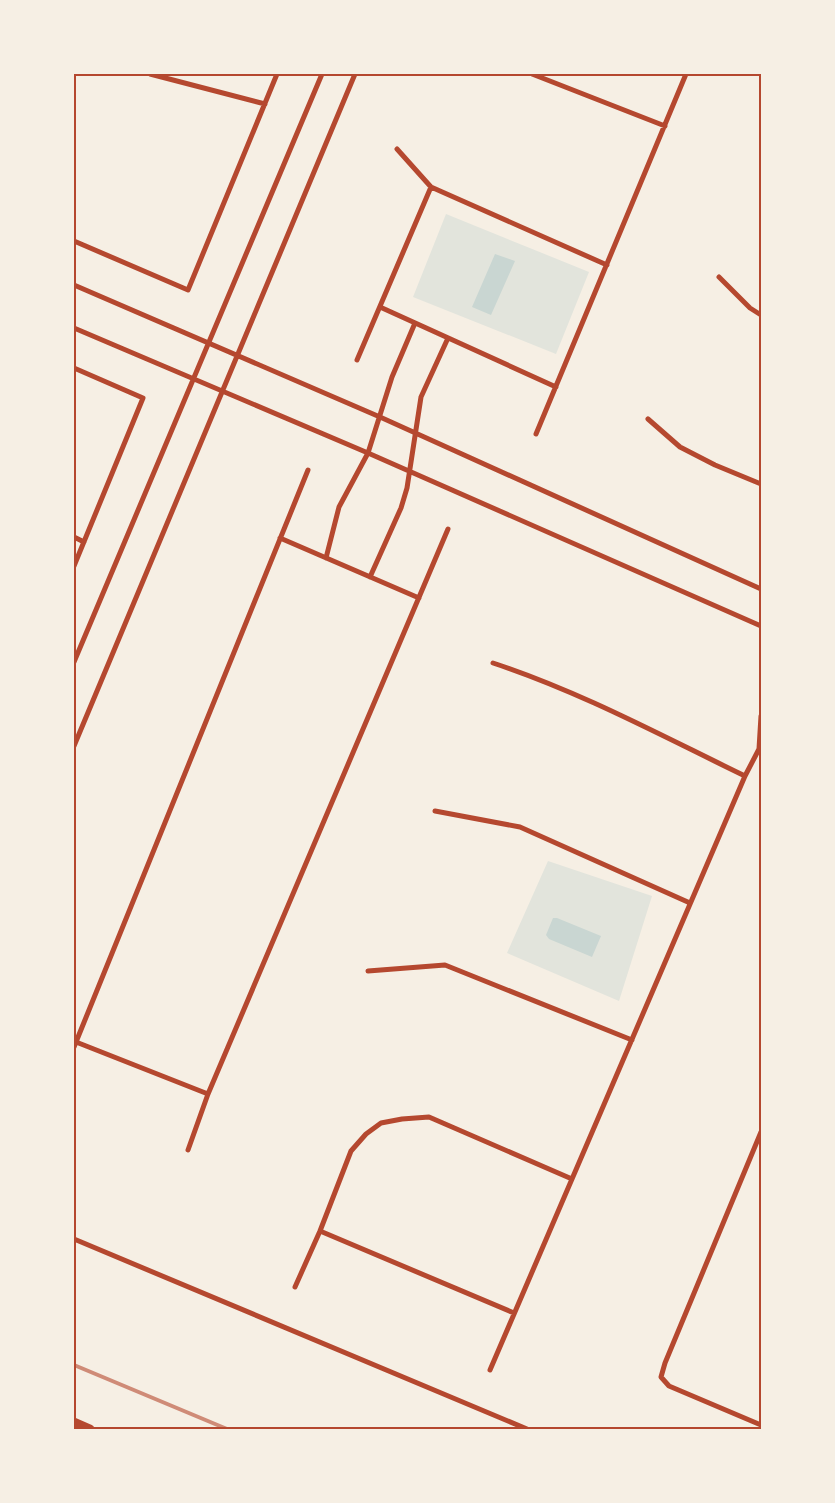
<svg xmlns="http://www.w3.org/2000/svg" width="835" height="1503" font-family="'Noto Sans',sans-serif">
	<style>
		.green { fill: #e2e4dc }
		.water { fill: #c9d6d2 }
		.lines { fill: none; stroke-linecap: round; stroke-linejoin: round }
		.minor { stroke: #b5482f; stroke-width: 5 }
		.tertiary { stroke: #b5482f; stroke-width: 9 }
		.rail { stroke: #cf8b77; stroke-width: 4 }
		.neatline { fill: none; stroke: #b5482f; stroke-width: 2 }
	</style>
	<rect width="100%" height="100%" fill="#f6efe4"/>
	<path class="green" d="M446,214l143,58 -33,82 -143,-57z
		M548,861l104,35 -33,105 -112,-48z"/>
	<path class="water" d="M495,254l20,7 -24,54 -19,-8z
		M553,918h4l44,18 -9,21 -43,-18 -3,-4z"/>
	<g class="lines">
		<path class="minor" d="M150,74l115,30
			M532,74l133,52
			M397,149l34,38 176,78
			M74,241l114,49 89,-216
			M719,277l31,31 11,7
			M74,285l306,132 381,172
			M380,307l176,80
			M74,328l294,125 393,173
			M357,360l74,-173
			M74,368l69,30 -69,168
			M648,419l32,28 35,18 46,19
			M536,434l150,-360
			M74,537l10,5
			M280,538l139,60
			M326,558l13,-51 29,-54 24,-76 23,-54
			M370,577l31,-69 6,-20 14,-91 27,-59
			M74,662l248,-588
			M493,663c88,29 169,73 252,113
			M74,746l281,-672
			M435,811l85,16 170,76
			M368,971l77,-6 187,75
			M76,1042l132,52
			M74,1047l234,-577
			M761,1132l-96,231 -4,14 8,9 92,39
			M188,1150l20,-56 240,-565
			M320,1231l194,82
			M74,1239l453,190
			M295,1287l25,-56 31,-80 15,-17 15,-11 21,-4 27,-2 143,62
			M490,1370l255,-594 14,-27 2,-33"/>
		<path class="tertiary" d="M74,1422l16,7"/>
		<path class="rail" d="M74,1365l153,64"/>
	</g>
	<rect width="835" height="1503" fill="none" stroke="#f6efe4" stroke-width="150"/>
	<rect x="75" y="75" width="685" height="1353" class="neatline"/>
</svg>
